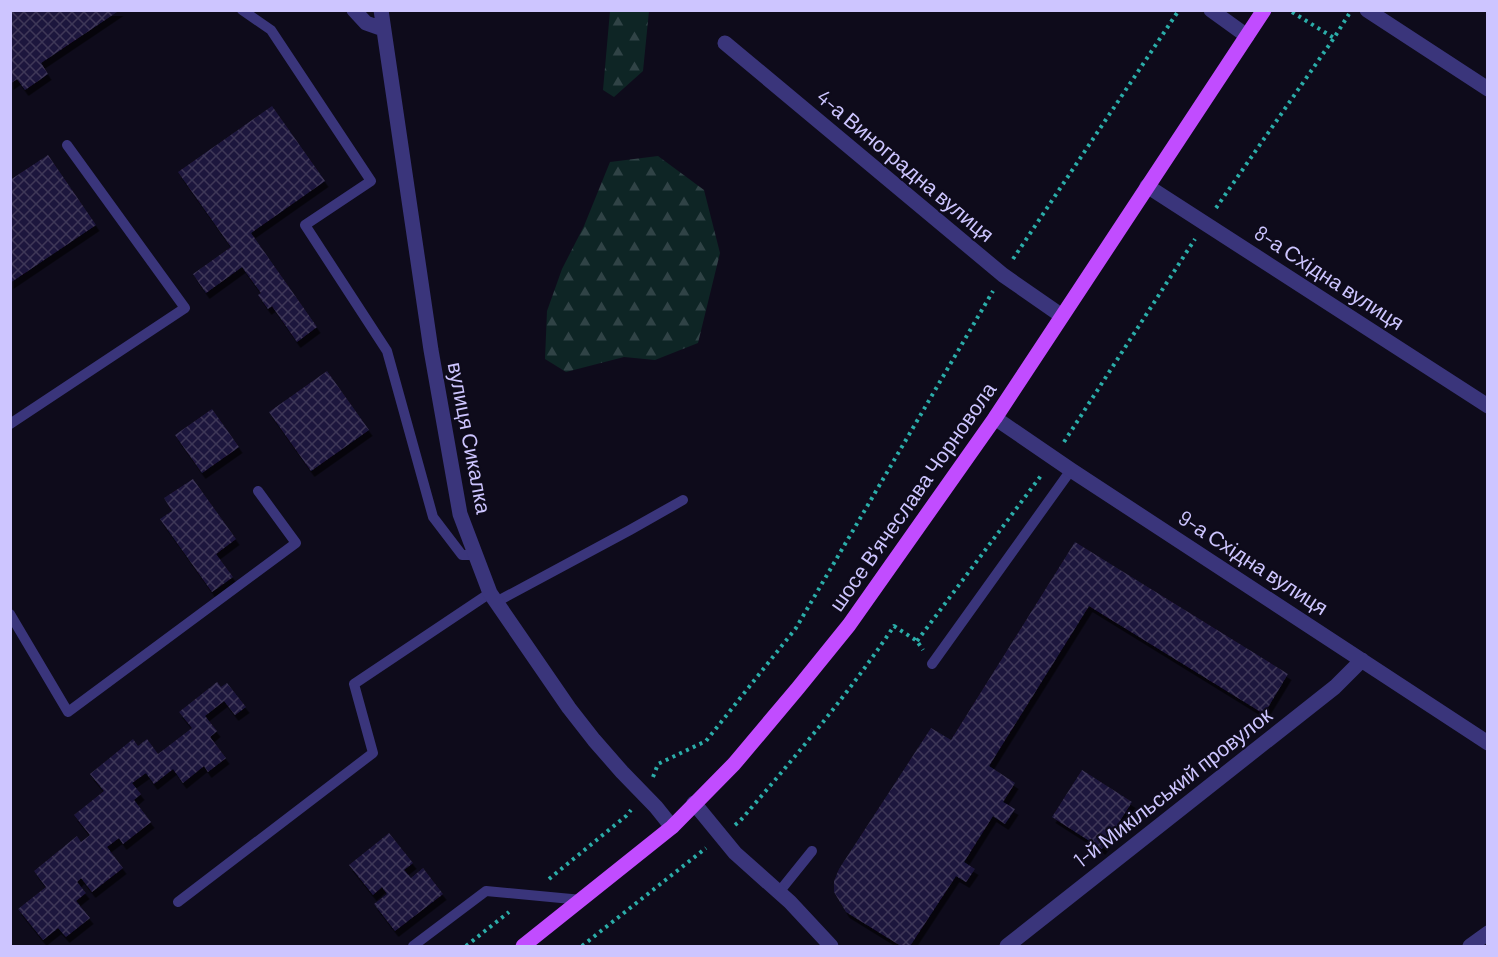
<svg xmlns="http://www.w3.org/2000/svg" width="1498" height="957" font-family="Barlow,sans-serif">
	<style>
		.forest { fill: url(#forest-firs) }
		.building { fill: url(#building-cross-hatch); filter: url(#shadow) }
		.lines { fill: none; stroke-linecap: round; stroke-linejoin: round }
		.path { stroke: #2bada9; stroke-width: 4; stroke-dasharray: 3 4.5; stroke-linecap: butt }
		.lane { stroke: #3a357b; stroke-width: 10 }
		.street { stroke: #3a357b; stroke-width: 15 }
		.primary { stroke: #c14cff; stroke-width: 15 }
		.labels { text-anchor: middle; stroke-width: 4.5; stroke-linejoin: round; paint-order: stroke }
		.street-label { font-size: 21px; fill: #cdc5ff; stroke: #0e0b1b }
	</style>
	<defs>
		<pattern id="forest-firs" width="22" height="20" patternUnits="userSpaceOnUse" patternTransform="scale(1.5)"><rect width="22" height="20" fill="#0e2525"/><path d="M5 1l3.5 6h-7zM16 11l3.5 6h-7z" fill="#304346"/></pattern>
		<pattern id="building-cross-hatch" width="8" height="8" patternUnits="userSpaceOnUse" patternTransform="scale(1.5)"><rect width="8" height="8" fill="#1f173c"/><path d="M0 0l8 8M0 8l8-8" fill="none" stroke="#3e3759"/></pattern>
		<filter id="shadow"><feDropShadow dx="3.5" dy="6" stdDeviation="0" flood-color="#0009"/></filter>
	</defs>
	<rect width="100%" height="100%" fill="#0e0b1b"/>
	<path class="forest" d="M610,11h39l-6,60 -29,26 -11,-7z
		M658,156l46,34 16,63 -22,90 -43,17 -31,-3 -58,15 -21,-13 2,-48 15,-42 22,-43 26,-64z"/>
	<path class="building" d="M10,10h110l-79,53 7,11 -23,16 -8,-11 -7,5z
		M272,106l53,75 -74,52 66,94 -20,15 -25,-36 -4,3 -10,-14 3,-2 -19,-26 -36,26 -13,-19 38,-27 -53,-75z
		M48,155l48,70 -86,58v-103z
		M327,371l42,59 -58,41 -42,-59z
		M212,409l27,38 -37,26 -27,-38z
		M193,479l43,60 -20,15 17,23 -21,15 -52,-73 12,-8 -8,-13z
		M1075,542l213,132 -24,40 -175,-108 -100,160 26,17 -12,19 12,7 -10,15 -12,-8 -29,46 11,7 -9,13 -10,-6 -46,70h-9l-55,-34 -12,-20v-11l5,-12 92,-141 20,12z
		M217,682l4,5 6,-4 19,24 -11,8 -11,-14 -19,15 12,15 -7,6 16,21 -18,14 -4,-6 -21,17 -10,-14 -19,15 -8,-11 -14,10 9,11 -7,6 17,22 -28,22 -4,-6 -12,9 16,21 -31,24 -11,-14 -4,4 9,11 -10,8 14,17 -24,19 -8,-9 -15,12 -25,-31 28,-22 -12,-16 43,-35 4,6 9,-7 -16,-20 30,-24 -14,-17 43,-35 5,7 9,-7 11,15 34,-26 -13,-16z
		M1082,770l50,32 -30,47 -50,-32z
		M389,833l24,30 -9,7 7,8 12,-10 20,26 -48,37 -21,-27 13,-10 -5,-7 -9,8 -24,-30z"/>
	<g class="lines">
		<path class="path" d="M1292,12l42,26
			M1216,208l118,-170 15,-24
			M1013,259l166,-249
			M1064,442l131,-203
			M917,641l126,-168
			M653,777l5,-13 48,-23 90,-113 197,-337
			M735,825l5,-4c54,-63 108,-126 154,-195l23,15 6,9
			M549,879l77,-63 5,-6
			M466,946l43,-34
			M582,946l124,-98"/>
		<path class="lane" d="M242,10l29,20 100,151 -66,44 82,126 46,166 29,38h14
			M10,424l175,-116 -118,-163
			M496,602l134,-72 53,-30
			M10,614l58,98 228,-169 -38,-52
			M932,664l139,-194
			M779,892l33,-41
			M178,902l195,-149 -19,-69 136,-91
			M413,946l73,-55 96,9"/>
		<path class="street" d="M354,10l12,13 17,6
			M381,10l50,340 29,164 30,79 79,115 25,32 28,32 34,35 16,20
			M1211,10l36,26
			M1367,10l121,79
			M725,43l278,232 59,41
			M1147,186l341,220
			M995,418l76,52 417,273
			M694,803l41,50 55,49 41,44
			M1007,946l328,-259 27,-27
			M1470,946l18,-13"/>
		<path class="primary" d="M523,946l149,-119 62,-63 64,-76 51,-63 146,-207 269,-408"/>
	</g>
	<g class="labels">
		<g class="street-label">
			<text transform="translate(905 166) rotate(40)" y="7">4-а Виноградна вулиця</text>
			<text transform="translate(1329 278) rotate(33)" y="7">8-а Східна вулиця</text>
			<text transform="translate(469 438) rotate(79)" y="7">вулиця Сикалка</text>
			<text transform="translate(913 497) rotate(-55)" y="7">шосе В'ячеслава Чорновола</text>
			<text transform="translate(1253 563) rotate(33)" y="7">9-а Східна вулиця</text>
			<text transform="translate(1173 788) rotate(-38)" y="7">1-й Микільський провулок</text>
		</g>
	</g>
	<rect width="1498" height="957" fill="none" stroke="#cdc5ff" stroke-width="24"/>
</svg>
